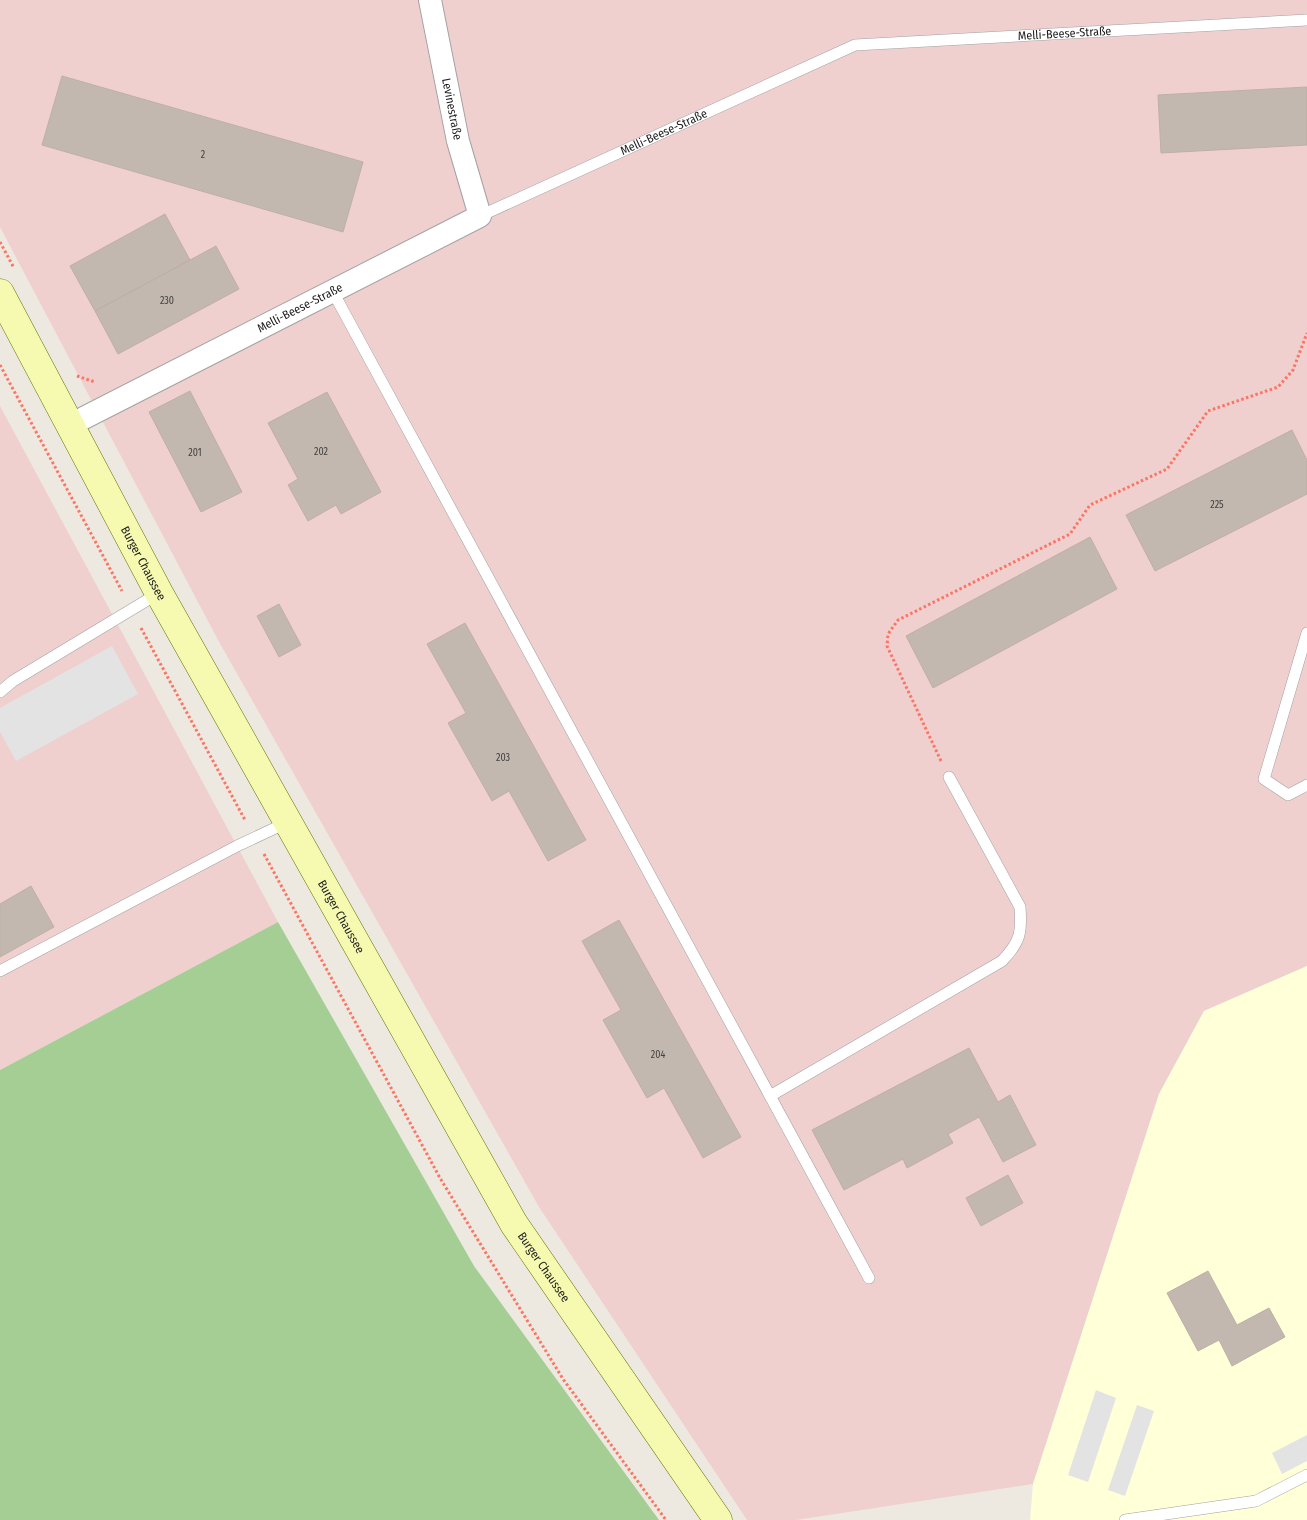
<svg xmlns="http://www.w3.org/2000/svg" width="1307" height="1520" font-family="'Fira Sans Condensed',sans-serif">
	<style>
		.commercial { fill: #efd0ce }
		.education { fill: #ffffd8 }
		.forest { fill: #a4ce94 }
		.parking { fill: #e3e3e3 }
		.building { fill: #c2b8b0; stroke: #bfafa3 }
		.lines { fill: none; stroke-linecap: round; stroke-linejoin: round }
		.service-casing { stroke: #a2a2a2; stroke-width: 12 }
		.minor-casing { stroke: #a2a2a2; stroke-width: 24 }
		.secondary-casing { stroke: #657203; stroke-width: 29 }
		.path { stroke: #fc7463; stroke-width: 3; stroke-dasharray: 2.5 2.5; stroke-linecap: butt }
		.service { stroke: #fff; stroke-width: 11 }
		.minor { stroke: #fff; stroke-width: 22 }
		.secondary { stroke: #f6fab1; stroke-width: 28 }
		.labels { text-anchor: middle; stroke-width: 4; stroke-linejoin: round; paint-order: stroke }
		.number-label { font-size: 10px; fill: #454240 }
		.street-label { font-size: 12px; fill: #1b1b1b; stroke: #fff }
	</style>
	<rect width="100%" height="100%" fill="#ede9e0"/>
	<path class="commercial" d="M0,0h1307v966l-103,45 -45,83 -126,390 -237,36h-49l-208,-313 -321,-567 -218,-413z
		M0,406l278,516 -278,148z"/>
	<path class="education" d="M1307,966v554h-277l3,-36 126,-390 45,-83z"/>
	<path class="forest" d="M278,922l196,344 185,254h-659v-450z"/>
	<path class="parking" d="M112,646l26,48 -122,67 -16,-29v-24z
		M1096,1390l20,8 -28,84 -20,-7z
		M1137,1405l17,6 -29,85 -17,-6z
		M1307,1435v26l-25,13 -10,-21z"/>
	<path class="building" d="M62,76l301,86 -20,70 -301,-87z
		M1307,87v58l-146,8 -3,-58z
		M165,214l25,46 -95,51 -25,-45z
		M216,246l23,43 -121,65 -23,-43z
		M190,391l52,101 -41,20 -52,-100z
		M327,392l54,100 -40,22 -5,-9 -28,16 -20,-36 10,-6 -30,-56z
		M1292,430l15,30v34l-152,77 -29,-56z
		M1090,537l27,52 -184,99 -27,-52z
		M279,604l22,41 -22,12 -22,-41z
		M465,623l121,217 -38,21 -39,-70 -17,10 -44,-78 18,-10 -39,-69z
		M31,886l23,41 -54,30v-53z
		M619,920l122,217 -38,21 -39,-70 -17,10 -44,-78 18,-10 -39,-69z
		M969,1048l29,54 12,-7 26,50 -33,17 -24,-45 -31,17 5,9 -46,25 -4,-9 -59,31 -32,-60z
		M1008,1175l15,28 -42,23 -15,-28z
		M1208,1271l29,54 32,-17 16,29 -53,29 -13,-26 -21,11 -31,-58z"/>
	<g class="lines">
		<g class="service-casing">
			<g id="service">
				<path id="s1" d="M480,216l375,-171 452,-25"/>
				<path d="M333,292l536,986"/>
				<path d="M1307,633l-43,146 24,16 19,-10"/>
				<path d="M0,692l13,-11 146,-88"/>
				<path d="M0,971l237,-125 51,-24"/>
				<path d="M770,1096l232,-135c18,-19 20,-28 18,-54l-71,-130"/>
				<path d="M1125,1520l131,-19 51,-26"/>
			</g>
		</g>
		<g class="minor-casing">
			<g id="minor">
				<path id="s2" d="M70,425l410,-209 -22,-75 -28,-141"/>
			</g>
		</g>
		<g class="secondary-casing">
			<g id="secondary">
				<path id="s3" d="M0,293l159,300 355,631 204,296"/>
			</g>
		</g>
		<path class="path" d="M0,242l14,26
			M0,365l122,226
			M77,376l18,6
			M141,628l104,192
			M941,761l-54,-115 1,-12 10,-14 172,-86 20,-29 77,-36 41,-58 70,-24 15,-17 14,-37
			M264,854l176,324 123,201 103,141"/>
		<use href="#service" class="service"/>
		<use href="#minor" class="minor"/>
		<use href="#secondary" class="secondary"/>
	</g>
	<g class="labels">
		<g class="number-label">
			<text x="203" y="158">2</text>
			<text x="167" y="304">230</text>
			<text x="321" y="455">202</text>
			<text x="195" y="456">201</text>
			<text x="1217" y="508">225</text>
			<text x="503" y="761">203</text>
			<text x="658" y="1058">204</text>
		</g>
		<g class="street-label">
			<text dy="4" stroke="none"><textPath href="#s1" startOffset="622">Melli-Beese-Straße</textPath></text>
			<text transform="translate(452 109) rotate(79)" y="4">Levinestraße</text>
			<text dy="4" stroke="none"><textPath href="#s1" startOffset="202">Melli-Beese-Straße</textPath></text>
			<text dy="4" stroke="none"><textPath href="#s2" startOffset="258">Melli-Beese-Straße</textPath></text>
			<text dy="4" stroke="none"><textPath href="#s3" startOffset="306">Burger Chaussee</textPath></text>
			<text dy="4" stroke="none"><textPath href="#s3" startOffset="711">Burger Chaussee</textPath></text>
			<text dy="4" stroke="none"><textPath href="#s3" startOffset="1116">Burger Chaussee</textPath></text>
		</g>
	</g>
</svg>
